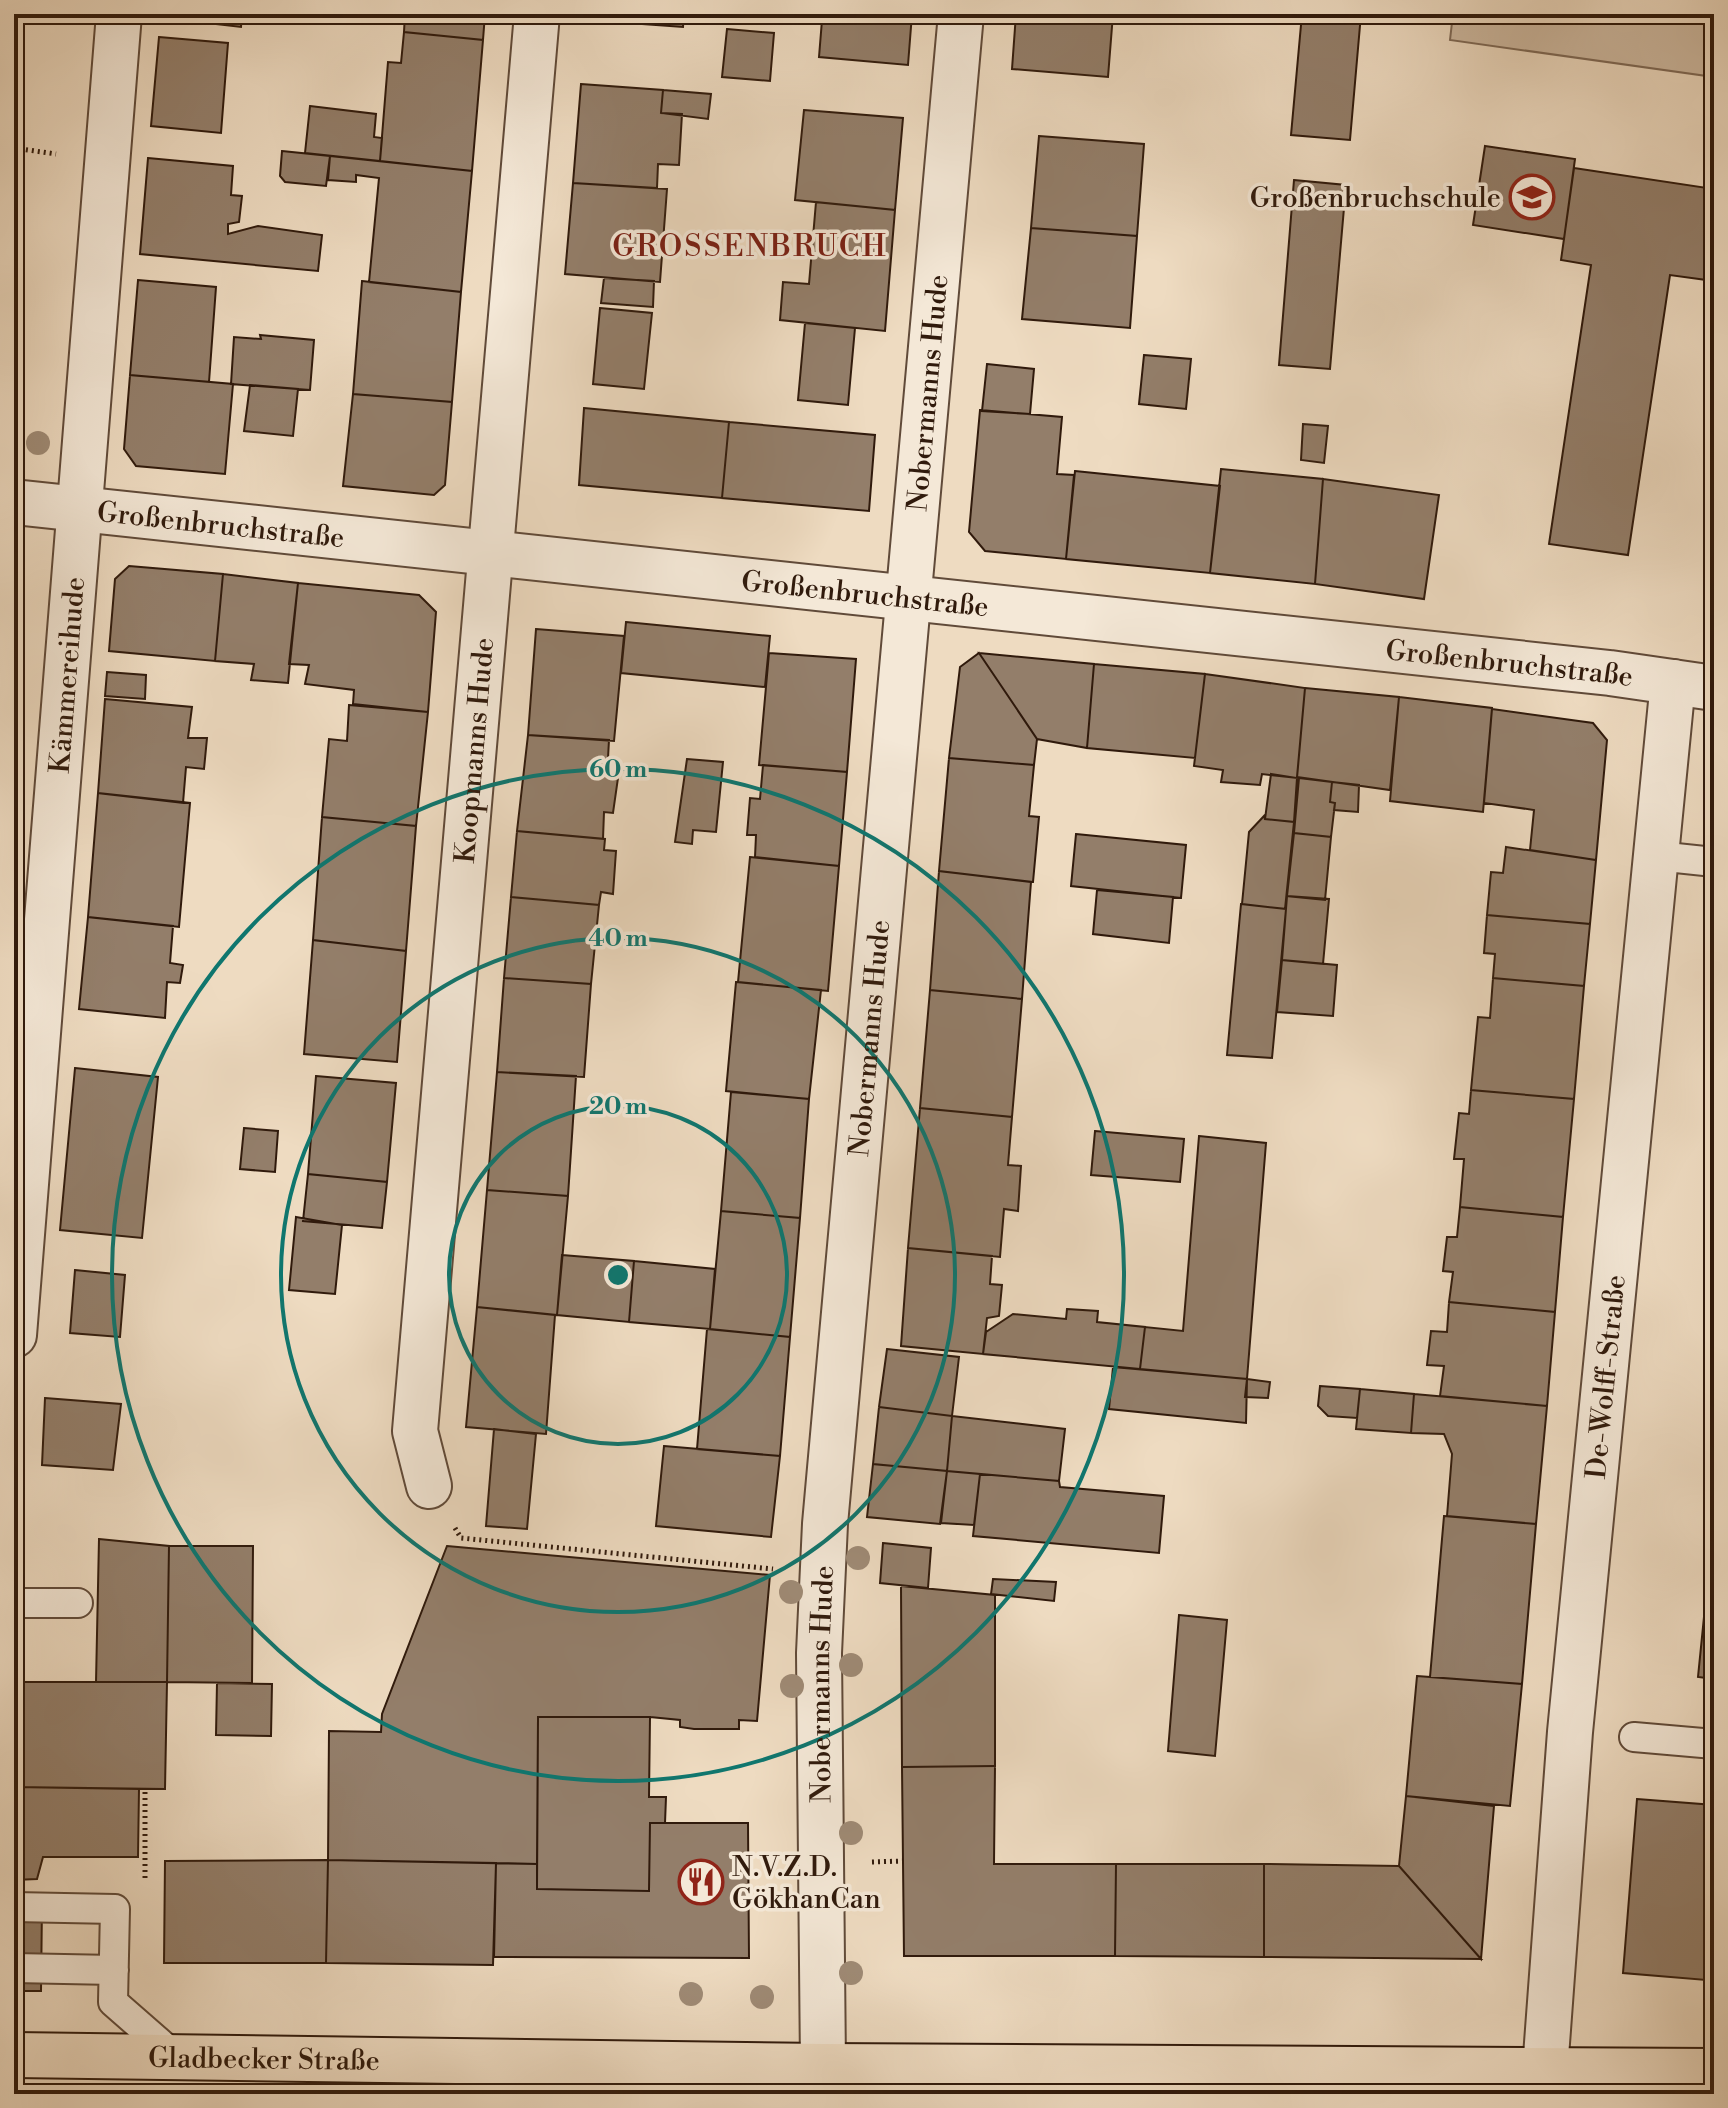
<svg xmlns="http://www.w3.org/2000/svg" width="1728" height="2108" font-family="'Libre Bodoni',serif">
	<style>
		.green { fill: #cebaa2; stroke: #7f6a57; stroke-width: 2 }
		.building { fill: #937e6a; stroke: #301a0c; stroke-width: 2 }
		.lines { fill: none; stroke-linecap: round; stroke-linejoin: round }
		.lane-casing { stroke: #604a39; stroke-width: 32 }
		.street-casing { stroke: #604a39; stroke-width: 48 }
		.primary-casing { stroke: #301a0c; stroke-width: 48 }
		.path { stroke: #301a0c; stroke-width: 5; stroke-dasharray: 2 4; stroke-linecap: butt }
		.lane { stroke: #f4e8d7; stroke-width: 28 }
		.street { stroke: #f4e8d7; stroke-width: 44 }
		.primary { stroke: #eedbc1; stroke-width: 44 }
		.tree { fill: #9f8b76 }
		.ring { fill: none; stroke: #0f766e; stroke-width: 4 }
		.labels { text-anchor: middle; stroke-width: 7; stroke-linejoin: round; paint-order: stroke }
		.poi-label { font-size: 28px; fill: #301a0c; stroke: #f4e8d7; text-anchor: end }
		.street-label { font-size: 28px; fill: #301a0c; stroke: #f4e8d7 }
		.neighbourhood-label { font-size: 30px; letter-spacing: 2px; fill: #7a1f14; stroke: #f4e8d7 }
		.centre { fill: #0f766e; stroke: #f4e8d7; stroke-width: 4 }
		.ring-label { font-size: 24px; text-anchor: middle; font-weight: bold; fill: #0f766e; stroke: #f4e8d7; stroke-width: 7; stroke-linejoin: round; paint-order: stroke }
	</style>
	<rect width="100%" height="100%" fill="#eedbc1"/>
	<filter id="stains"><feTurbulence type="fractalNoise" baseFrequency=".0025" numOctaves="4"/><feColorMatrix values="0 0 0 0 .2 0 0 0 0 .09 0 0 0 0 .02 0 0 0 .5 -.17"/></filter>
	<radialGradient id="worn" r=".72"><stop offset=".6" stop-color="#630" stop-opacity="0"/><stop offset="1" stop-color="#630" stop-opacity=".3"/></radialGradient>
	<path class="green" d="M1453,14h261v63l-264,-37z"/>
	<path class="building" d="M182,14h60l-1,13 -59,-7z
		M405,14h80l-2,26 -79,-8z
		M587,14h97l-1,13 -96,-7z
		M826,14h86l-4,51 -89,-8 3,-37h4z
		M1016,14h97l-5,63 -96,-8z
		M1302,14h59l-11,126 -59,-5z
		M727,29l47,4 -4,48 -48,-4z
		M404,32l79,8 -11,131 -92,-10 8,-99 13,1z
		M159,37l69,6 -7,90 -70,-7z
		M581,84l82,6 -2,23 21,1 -3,51 -21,-1 -1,24 -84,-5z
		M663,90l48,4 -3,25 -47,-6z
		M310,106l66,8 -2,23 8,1 -2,23 -75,-8z
		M804,110l99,8 -8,92 -100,-10z
		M1039,136l105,8 -7,92 -106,-8z
		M1485,146l90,13 -11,80 -91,-14z
		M282,151l48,5 -4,30 -41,-4 -5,-6z
		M330,156l142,15 -11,121 -92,-10 10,-104 -23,-3v7l-28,-2z
		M148,158l85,8 -2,29 11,1 -3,26 -11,2v10l30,-8 64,9 -4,36 -178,-17z
		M1574,168l140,21v92l-44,-6 -42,280 -79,-11 42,-279 -30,-5z
		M1294,180l52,5 -16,184 -51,-4z
		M573,183l94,6 -7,93 -95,-8z
		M816,202l79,8 -10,121 -105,-11 3,-38 26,2z
		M1031,228l106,8 -7,92 -108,-9z
		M604,278l50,3 -1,26 -52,-4z
		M138,280l78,7 -7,95 -79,-7z
		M362,281l99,11 -9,110 -99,-8z
		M600,308l52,5 -8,76 -51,-5z
		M805,323l50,5 -7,77 -50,-5z
		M260,335l54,5 -4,50 -79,-6 3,-47 27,2z
		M1144,355l47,4 -5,50 -47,-5z
		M987,364l47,5 -4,45 -48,-3z
		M130,375l103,9 -8,90 -89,-8 -12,-17z
		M250,385l48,4 -5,47 -49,-5z
		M353,394l99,8 -7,83 -11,10 -91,-9z
		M584,408l145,14 -7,76 -143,-13z
		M980,410l82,7 -5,57 17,1 -8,84 -81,-8 -16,-19z
		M729,422l146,13 -6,76 -147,-13z
		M1303,424l25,2 -4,37 -23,-3z
		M1221,469l102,10 -8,105 -105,-11z
		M1075,471l145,15 -10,87 -144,-14z
		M1323,479l116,16 -15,104 -109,-15z
		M129,566l94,8 -8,87 -106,-10 6,-72z
		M223,574l75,9 -10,100 -37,-3 3,-16 -39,-3z
		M298,583l121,12 17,17 -8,100 -75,-8 1,-14 -49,-6 4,-19 -20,-1z
		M626,622l144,14 -5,51 -144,-14z
		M536,629l88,7 -10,105 -86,-6z
		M769,653l87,6 -9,113 -88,-7z
		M979,653l58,86 -3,26 -85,-7 11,-91z
		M979,653l115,11 -7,84 -50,-9z
		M1094,664l111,10 -10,84 -108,-10z
		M107,672l39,3 -1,24 -40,-3z
		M1205,674l100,14 -8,90 -35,-4 -2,11 -39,-3 2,-12 -29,-4z
		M1305,688l94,9 -9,93 -93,-13z
		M1399,697l93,11 -9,104 -93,-11z
		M105,699l87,8 -4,31h19l-3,31 -18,-2 -3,36 -85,-10z
		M349,705l79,7 -12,114 -94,-9 7,-78 18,2z
		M1492,709l101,14 14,17 -11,120 -66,-10 4,-40 -50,-7z
		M528,735l81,5 -2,37 11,1 -5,35 -9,-1 -1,27 -86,-8z
		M949,758l85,7 -5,51 10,1 -6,65 -94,-11z
		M687,759l36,3 -7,70 -23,-2 -1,14 -17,-2z
		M763,765l84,7 -8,94 -84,-9 1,-22h-9l3,-37 10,1z
		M1271,774l26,4 -3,44 -29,-3z
		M1299,778l33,4 -2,20 5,1 -4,34 -37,-4z
		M1332,782l27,3 -1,27 -24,-2 1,-7 -5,-1z
		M98,793l92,10 -11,124 -91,-10z
		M1264,816l1,3 29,3 -9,87 -43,-5 7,-72z
		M322,817l94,9 -10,125 -93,-11z
		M517,831l88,8 -1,11 12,1 -3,43 -12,-2 -2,13 -88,-8z
		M1294,833l37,4 -6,63 -38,-4z
		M1076,834l110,11 -5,53 -110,-12z
		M1506,847l90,13 -6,64 -103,-9 4,-43 12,1z
		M750,857l89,9 -11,125 -90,-9z
		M939,871l92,11 -9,117 -92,-9z
		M1097,890l76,7 -4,46 -76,-9z
		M1287,896l42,3 -6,65 -41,-4z
		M511,897l88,8 -8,79 -87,-6z
		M1241,904l45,5 -14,149 -45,-3z
		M1487,915l103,9 -6,62 -91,-8 2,-24 -11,-1z
		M88,917l85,9 -3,37 13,2 -3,18 -13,-1 -2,36 -86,-9z
		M313,940l93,11 -9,111 -93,-8z
		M1282,960l55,5 -4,51 -56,-4z
		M504,978l87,6 -7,93 -87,-5z
		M1493,978l91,8 -10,113 -103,-9 7,-73 12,1z
		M736,982l85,8 -12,109 -83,-8z
		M930,990l92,9 -10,118 -92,-9z
		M75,1068l83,9 -16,161 -82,-8z
		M497,1072l79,4 -8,120 -81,-6z
		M316,1076l80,7 -9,99 -79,-8z
		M1471,1090l103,9 -11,118 -103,-10 4,-48h-10l5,-46 10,1z
		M731,1092l78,7 -9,119 -79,-7z
		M920,1108l92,9 -4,48 13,1 -3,45 -14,-2 -4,48 -92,-9z
		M244,1128l34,3 -3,41 -35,-3z
		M1095,1131l89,8 -4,43 -89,-7z
		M1199,1136l67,7 -19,236 -107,-10 5,-42 38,4z
		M308,1174l79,8 -5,46 -79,-7z
		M487,1190l81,6 -11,119 -80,-8z
		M1460,1207l103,10 -8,95 -106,-10 4,-30 -10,-1 4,-34h10z
		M721,1211l79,7 -10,119 -80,-8z
		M296,1217l46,8 -7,69 -46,-4z
		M908,1248l84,8 -2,28 12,1 -3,31 -12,2 -4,36 -82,-8z
		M562,1255l72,6 -5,61 -72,-7z
		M634,1261l81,8 -5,60 -81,-7z
		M75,1270l50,5 -5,62 -50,-4z
		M1449,1302l106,10 -8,94 -107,-10 4,-30 -17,-1 4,-34 16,1z
		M477,1307l78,8 -9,119 -80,-7z
		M1067,1309l31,2 -1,11 48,5 -5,42 -157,-15 3,-22 27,-18 53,5z
		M707,1329l83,8 -10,119 -83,-7z
		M887,1349l72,8 -7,59 -73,-9z
		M1113,1367l134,12 -1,44 -137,-14z
		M1247,1379l23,3 -2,16 -23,-1z
		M1320,1386l40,3 -3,29 -29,-2 -10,-10z
		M1360,1389l54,5 -3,39 -55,-4z
		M1414,1394l133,12 -11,118 -89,-8 5,-62 -8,-20 -33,-1z
		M45,1398l76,6 -8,66 -71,-5z
		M879,1407l73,9 -5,55 -74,-7z
		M952,1416l113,13 -6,52 -112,-10z
		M494,1429l42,5 -9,95 -41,-3z
		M664,1446l116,10 -9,81 -115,-11z
		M873,1464l74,7 -7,53 -73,-7z
		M947,1471l33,3 -6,51 -33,-2z
		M980,1474l79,7 1,6 104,9 -5,57 -186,-17z
		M1714,1512v66l-6,-1z
		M1444,1516l92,8 -14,160 -92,-7z
		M99,1539l70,7 -2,136h-71z
		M883,1543l48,5 -3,40 -48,-5z
		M169,1546h84l-1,137 -85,-1z
		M447,1546l323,29 -13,146 -18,-1v9h-45l-14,-2v-7l-30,-3h-112l-1,147 -209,-4 1,-129 52,1 1,-18z
		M1708,1577l6,1v101l-16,-2z
		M993,1579l63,3 -2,19 -63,-7z
		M901,1586l94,9v171l-93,1z
		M1179,1615l48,5 -12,136 -47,-5z
		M1417,1676l105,8 -12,122 -104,-10z
		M14,1682h153l-2,107 -151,-2z
		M217,1683l55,1 -1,52 -55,-1z
		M538,1717h112l-1,80h17l-1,26h-15l-1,68 -112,-2z
		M995,1766l-1,98h122l-1,92h-211l-2,-189z
		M14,1787l125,2 -1,68h-95l-6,22 -23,1z
		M1406,1796l88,10 -13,153 -82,-93z
		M1637,1799l77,6v88l-8,87 -83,-7z
		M650,1823h98l1,135 -255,-1 2,-94 41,1v25l112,2z
		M328,1860l-2,103h-162l1,-102z
		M328,1860l168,3 -3,102 -167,-2z
		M1116,1864h148v93l-149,-1z
		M1264,1864l135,2 82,93 -217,-2z
		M14,1904h28l-1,87h-27z
		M1710,1941h4v38h-7z"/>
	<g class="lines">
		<g class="lane-casing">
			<path id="lane" d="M1657,856l57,6
				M14,1603h64
				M1634,1737l80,7
				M14,1907l101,2 -2,93 64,56
				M14,1968l100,2"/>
		</g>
		<g class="street-casing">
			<g id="street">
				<path id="s1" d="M14,502l1596,171 104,15"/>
				<path id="s2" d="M14,1335l105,-1321"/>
				<path id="s3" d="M429,1486l-14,-55 122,-1417"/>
				<path id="s4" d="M823,2066l-4,-413 6,-129 136,-1510"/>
				<path id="s5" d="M1545,2070l25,-338 103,-1050"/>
			</g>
		</g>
		<g class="primary-casing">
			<g id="primary">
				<path id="s6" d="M14,2055l809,11 891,5"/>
			</g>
		</g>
		<path class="path" d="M14,148l42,6
			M455,1528l6,10 312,31
			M872,1862l31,-1
			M145,1878v-90"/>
		<use href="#lane" class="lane"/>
		<use href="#street" class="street"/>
		<use href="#primary" class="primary"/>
	</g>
	<g class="tree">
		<circle cx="38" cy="443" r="12"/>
		<circle cx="858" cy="1558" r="12"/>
		<circle cx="791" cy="1592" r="12"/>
		<circle cx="851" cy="1665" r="12"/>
		<circle cx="792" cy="1686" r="12"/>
		<circle cx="851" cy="1833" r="12"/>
		<circle cx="851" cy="1973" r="12"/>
		<circle cx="691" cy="1994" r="12"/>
		<circle cx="762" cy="1997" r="12"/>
	</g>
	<g class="ring">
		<circle cx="618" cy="1275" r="169"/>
		<circle cx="618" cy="1275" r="337"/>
		<circle cx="618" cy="1275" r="506"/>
	</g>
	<defs>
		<g id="school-ring" transform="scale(2.3)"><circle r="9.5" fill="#f4e8d7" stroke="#8f2418" stroke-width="1.5"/><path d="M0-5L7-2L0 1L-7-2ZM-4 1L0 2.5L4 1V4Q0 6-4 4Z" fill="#8f2418"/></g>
		<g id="restaurant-ring" transform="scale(2.3)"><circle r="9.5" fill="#f4e8d7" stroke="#8f2418" stroke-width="1.5"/><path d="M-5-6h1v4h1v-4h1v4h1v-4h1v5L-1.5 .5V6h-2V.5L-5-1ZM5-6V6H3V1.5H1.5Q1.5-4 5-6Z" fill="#8f2418"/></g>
	</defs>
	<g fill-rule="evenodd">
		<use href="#school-ring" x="1532" y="197"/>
		<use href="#restaurant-ring" x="701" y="1882"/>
	</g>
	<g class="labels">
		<g class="poi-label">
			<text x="1501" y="207">Großenbruchschule</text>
			<text x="732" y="1876" text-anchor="start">N.V.Z.D.<tspan x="732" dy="32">GökhanCan</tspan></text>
		</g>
		<g class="street-label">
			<text dy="10" stroke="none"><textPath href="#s4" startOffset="1678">Nobermanns Hude</textPath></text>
			<text dy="10" stroke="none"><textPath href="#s1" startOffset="208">Großenbruchstraße</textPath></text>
			<text dy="10" stroke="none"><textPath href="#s1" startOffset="856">Großenbruchstraße</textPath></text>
			<text dy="10" stroke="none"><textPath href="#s1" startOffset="1504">Großenbruchstraße</textPath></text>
			<text dy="10" stroke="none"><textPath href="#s2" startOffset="662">Kämmereihude</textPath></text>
			<text dy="10" stroke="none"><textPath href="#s3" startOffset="740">Koopmanns Hude</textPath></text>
			<text dy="10" stroke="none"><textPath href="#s4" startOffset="1030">Nobermanns Hude</textPath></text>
			<text dy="10" stroke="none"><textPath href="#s5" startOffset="696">De-Wolff-Straße</textPath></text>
			<text dy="10" stroke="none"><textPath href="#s4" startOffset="382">Nobermanns Hude</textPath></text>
			<text dy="10" stroke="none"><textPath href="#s6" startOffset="250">Gladbecker Straße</textPath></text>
		</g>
		<g class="neighbourhood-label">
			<text x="750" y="256">GROSSENBRUCH</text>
		</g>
	</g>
	<circle cx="618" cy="1275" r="12" class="centre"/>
	<g class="ring-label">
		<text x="618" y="777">60 m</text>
		<text x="618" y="946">40 m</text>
		<text x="618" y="1114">20 m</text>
	</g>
	<rect width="1728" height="2108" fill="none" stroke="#eedbc1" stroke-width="48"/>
	<rect x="16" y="16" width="1696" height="2076" fill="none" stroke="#301a0c" stroke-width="4"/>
	<rect x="24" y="24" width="1680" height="2060" fill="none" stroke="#301a0c" stroke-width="2"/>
	<rect width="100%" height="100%" filter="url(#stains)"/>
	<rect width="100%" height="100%" fill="url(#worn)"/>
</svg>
